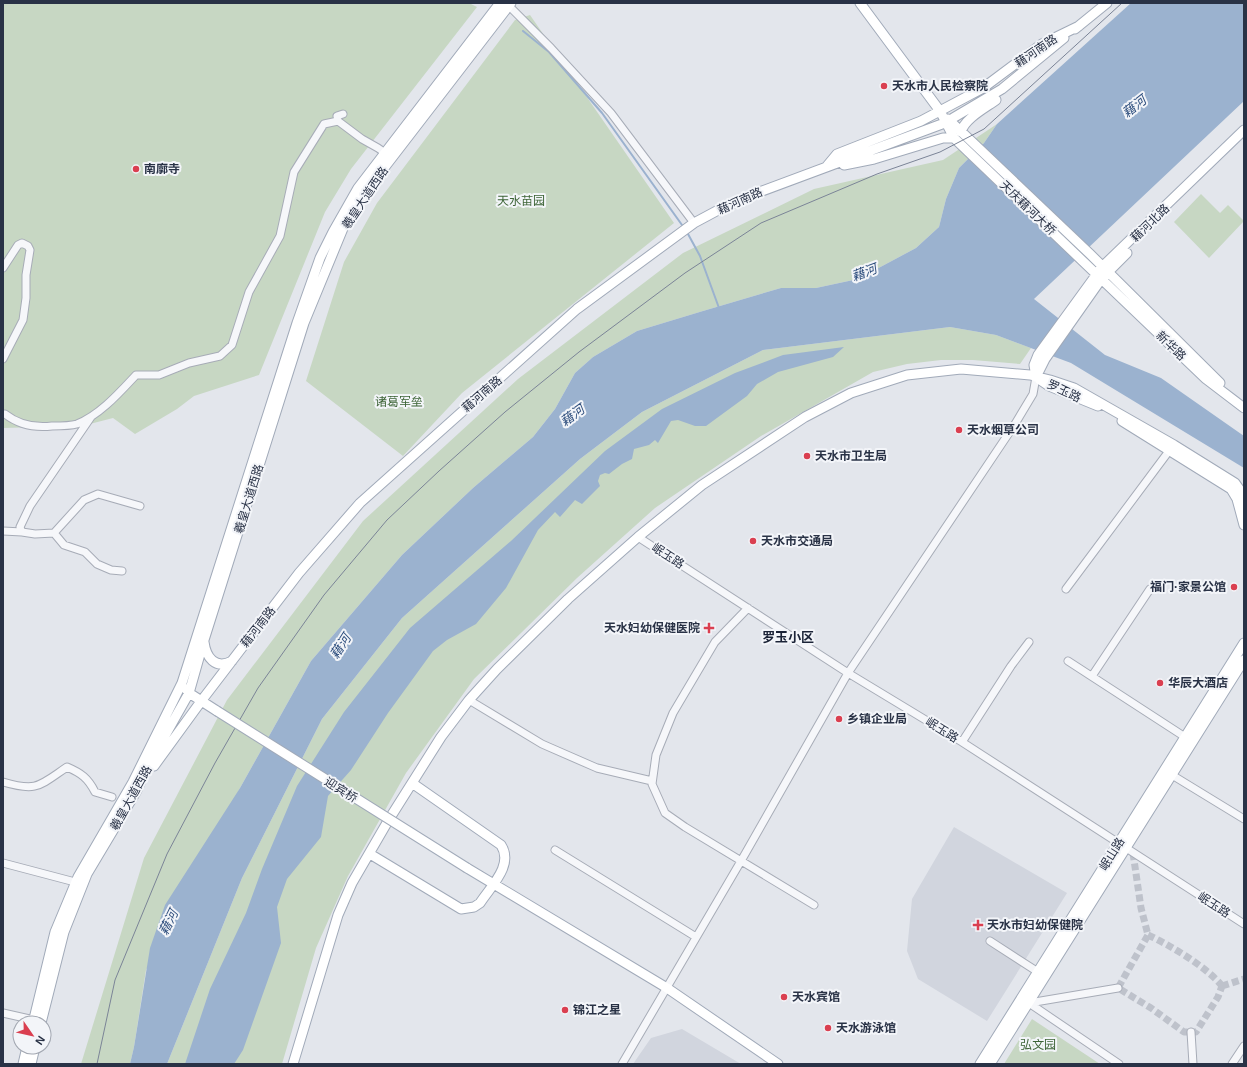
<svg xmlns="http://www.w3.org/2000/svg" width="1247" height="1067" font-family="Helvetica,'Noto Sans SC',sans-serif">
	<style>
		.built { fill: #d1d5de }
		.green { fill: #c7d7c3 }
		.water { fill: #9bb2cf }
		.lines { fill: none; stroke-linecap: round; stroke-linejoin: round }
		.stream { stroke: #9bb2cf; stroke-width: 2 }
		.minor-tunnel { stroke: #bec2cb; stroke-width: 7; stroke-dasharray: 7 3.5; stroke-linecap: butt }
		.minor-casing { stroke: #a7acb7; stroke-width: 9 }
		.major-casing { stroke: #a1aab9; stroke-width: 11 }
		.minor { stroke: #f6f7fa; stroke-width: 7 }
		.major { stroke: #fff; stroke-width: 9 }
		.tram { stroke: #7b8497; stroke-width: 1 }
		.major-bridge-casing { stroke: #a1aab9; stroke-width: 11; stroke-linecap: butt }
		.major-bridge { stroke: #fff; stroke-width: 9 }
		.poi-dot { fill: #da3f50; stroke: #f3f5f9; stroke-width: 1.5 }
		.labels { text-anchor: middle; stroke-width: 4; stroke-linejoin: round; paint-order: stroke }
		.street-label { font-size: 12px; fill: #293246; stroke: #f3f5f9 }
		.poi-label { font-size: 12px; font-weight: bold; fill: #293246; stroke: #f3f5f9; text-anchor: start }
		.park-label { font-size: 12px; fill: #3c6335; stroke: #f3f5f9 }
		.water-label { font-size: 13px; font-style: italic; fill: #2f4f7e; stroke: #f3f5f9 }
		.neighbourhood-label { font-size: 13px; font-weight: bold; fill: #1b2337; stroke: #f3f5f9 }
	</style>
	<rect width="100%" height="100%" fill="#e3e6ec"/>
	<path class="built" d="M954,827l113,66 -80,128 -69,-42 -11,-28 5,-52z
		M682,1029l59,35h-108l18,-26z"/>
	<path class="green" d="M3,3h466l8,4 -126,162 -26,43 -66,163 -65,21 -17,13 -42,25 -22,-16 -31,8 -79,2z
		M530,15l144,208 -212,170 -59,63 -97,-75 38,-119 33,-59 138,-183z
		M997,124l-13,19 -25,25 -13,31 -7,28 -23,21 -58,31 -42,9h-35l-78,23 -66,20 -44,26 -18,16 -20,36 -22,28 -60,51 -71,67 -91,106 -71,127 -94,182 -12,77 -4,17h-49l63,-206 83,-158 136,-179 155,-142 165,-126 131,-64 129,-29z
		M1201,194l19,19 8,-8 16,16 -35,37 -35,-36z
		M950,327l46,8 35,13 -11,16 -47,-4h-32l-34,4 -34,8 -112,64 -106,72 -78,70 -103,101 -68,94 -58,103 -32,72 -34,116h-115l75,-186 80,-159 80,-101 178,-159 62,-47 121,-62z
		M1032,1019l68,45h1h-97z"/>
	<path class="water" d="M1131,3h113v98l-210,198 71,56 56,23 83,58v32l-173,-105 -75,-28 -46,-8 -187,23 -121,62 -62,47 -178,159 -80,101 -80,159 -75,186h-37l4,-17 16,-99 15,-43 75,-117 71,-127 91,-106 71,-67 60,-51 22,-28 20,-36 18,-16 44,-26 66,-20 78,-23h35l42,-9 58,-31 23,-21 7,-28 13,-31 25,-25 13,-19z
		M844,347l-11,10 -55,15 -21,12 -10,12 -41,30h-11l-17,-6 -7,1 -13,22 -3,-3 -6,5 -15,4 -2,10 -10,5 -13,10 -4,-1 -5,2 -2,6 2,5 -18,18 -7,-4 -15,17 -5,-5 -17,18 -32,58 -30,36 -29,16 -14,11 -45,62 -37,57 -23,26 -7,41 -34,42 -10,28 4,36 -38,107 -9,14h-49l25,-75 36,-76 16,-44 35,-83 47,-74 66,-84 101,-87 94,-90 57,-42 73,-36 48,-18z"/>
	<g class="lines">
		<path class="stream" d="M523,31l26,21 53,61 80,112
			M688,234l12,22 19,52"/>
		<path class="minor-tunnel" d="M1133,853l8,55 7,27 -30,53 33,20 33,24h12l22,-35 4,-11
			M1148,935c22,10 60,33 74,51
			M1222,986l22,-7"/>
		<g class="minor-casing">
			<path id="minor" d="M509,6l42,42 60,65 83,110
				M338,121l24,18 16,9 10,7
				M338,121l-1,-5 6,-2
				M3,268l15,-23 4,-2 6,3 2,4 -4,25v23l-3,22 -20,39
				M3,414h2c14,11 30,14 47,12 8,0 18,0 25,-2 23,-9 43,-32 59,-49h23l30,-12 31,-7 12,-11 17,-53 31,-56 14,-64 30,-48 14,-3
				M91,417l-61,89 -10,21 2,5 13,2 19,-1 30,-33 14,-6 42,12
				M3,531l19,1
				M54,533l10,12 21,7 12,12 14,6 11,1
				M638,537l210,136 114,69 282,182
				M1066,589l103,-138
				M748,608l-33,34 -42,71 -17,42 -4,29 13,29 20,14 129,78
				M1068,661l117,76
				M1092,676l58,-87
				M469,700l73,44 55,24 55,13
				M962,742l49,-76 18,-24
				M1172,775l72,44
				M3,782c34,10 36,4 64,-15 14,6 21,11 28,25l17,5
				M555,850l141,87
				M3,863l72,19
				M990,941l48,31
				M1029,1003l90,61
				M1029,1003l89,-15
				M3,1013l31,7
				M1191,1032l2,32
				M622,1064l119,-203 107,-188 167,-249 18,-30 3,-17
				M1232,1064l12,-18"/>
		</g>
		<g class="major-casing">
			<path id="major" d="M860,3l80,108 14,27 252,241 38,29
				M1075,29l32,-26
				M953,118l49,-29 62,-51
				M948,119l142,135 130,129
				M961,132c3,-13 24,-24 35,-32
				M844,165l30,-6 69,-21h11
				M827,166l10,-12 84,-33 62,-33 59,-44 37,-18
				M1036,377l-2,-12 4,-10 64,-88 142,-137
				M1036,377l9,-18 57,-81 25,-25
				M1040,380l9,6 49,20
				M1122,421l109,68 6,10 7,26
				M204,642c2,15 11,28 28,19
				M186,689l3,4 28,18
				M154,766l48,-66 97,-127 61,-70 217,-194 117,-86 28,-15 32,-14 188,-70
				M370,854l91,55 13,-2 6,-4c11,-17 34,-38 21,-58l-89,-62
				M467,868l200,120 111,76
				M33,1023l22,-91 23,-55 55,-95 49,-99 115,-360 23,-65 13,-26 25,-44 142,-185
				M41,1023l23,-91 23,-58 49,-82 13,-28 40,-71 15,-53 100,-317 40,-97 20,-32 147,-191
				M23,1064l4,-17
				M31,1064l4,-17
				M293,1064l45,-149 14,-32 36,-62 53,-84 28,-37 28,-31 71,-70 70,-62 64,-52 103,-68 46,-24 56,-18 54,-6 69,6 20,5 24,8 100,57 61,38 7,10 2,10
				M980,1064l264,-421
				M990,1064l254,-404"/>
		</g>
		<use href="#minor" class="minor"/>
		<use href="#major" class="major"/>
		<path class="tram" d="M97,1064l18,-84 52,-126 48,-91 43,-75 66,-93 63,-75 52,-49 66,-59 74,-60 106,-79 76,-50 116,-49 63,-22 44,-23 138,-126"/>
		<g class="major-bridge-casing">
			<path id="major-bridge" d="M217,711l250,157"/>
		</g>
		<use href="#major-bridge" class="major-bridge"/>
	</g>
	<g class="poi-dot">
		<circle cx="884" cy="86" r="4"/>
		<circle cx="136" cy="169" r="4"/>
		<circle cx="959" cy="430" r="4"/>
		<circle cx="807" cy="456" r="4"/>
		<circle cx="753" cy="541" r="4"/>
		<circle cx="1234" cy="587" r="4"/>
		<path d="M707 622h4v4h4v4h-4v4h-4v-4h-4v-4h4z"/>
		<circle cx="1160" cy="683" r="4"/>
		<circle cx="839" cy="719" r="4"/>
		<path d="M976 919h4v4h4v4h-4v4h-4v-4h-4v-4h4z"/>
		<circle cx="784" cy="997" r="4"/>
		<circle cx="565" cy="1010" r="4"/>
		<circle cx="828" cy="1028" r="4"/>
	</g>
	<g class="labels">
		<g class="street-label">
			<text transform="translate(1036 51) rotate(-34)" y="4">藉河南路</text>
			<text transform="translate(365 198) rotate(-56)" y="4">羲皇大道西路</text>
			<text transform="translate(740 201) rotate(-24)" y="4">藉河南路</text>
			<text transform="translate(1028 208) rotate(44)" y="4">天庆藉河大桥</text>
			<text transform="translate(1150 223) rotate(-44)" y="4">藉河北路</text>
			<text transform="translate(1171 346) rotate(44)" y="4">新华路</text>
			<text transform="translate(1064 391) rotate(25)" y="4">罗玉路</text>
			<text transform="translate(482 394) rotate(-41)" y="4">藉河南路</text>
			<text transform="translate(249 499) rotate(-73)" y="4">羲皇大道西路</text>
			<text transform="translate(668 556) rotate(33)" y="4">岷玉路</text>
			<text transform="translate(258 627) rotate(-52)" y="4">藉河南路</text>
			<text transform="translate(942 730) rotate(32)" y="4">岷玉路</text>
			<text transform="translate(341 790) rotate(32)" y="4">迎宾桥</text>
			<text transform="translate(131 798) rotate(-61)" y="4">羲皇大道西路</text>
			<text transform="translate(1112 854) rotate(-58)" y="4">岷山路</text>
			<text transform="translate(1214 905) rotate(33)" y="4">岷玉路</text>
		</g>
		<g class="poi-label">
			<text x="892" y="90">天水市人民检察院</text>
			<text x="144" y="173">南廓寺</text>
			<text x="967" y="434">天水烟草公司</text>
			<text x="815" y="460">天水市卫生局</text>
			<text x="761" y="545">天水市交通局</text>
			<text x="1226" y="591" text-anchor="end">福门·家景公馆</text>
			<text x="700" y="632" text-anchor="end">天水妇幼保健医院</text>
			<text x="1168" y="687">华辰大酒店</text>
			<text x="847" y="723">乡镇企业局</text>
			<text x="987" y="929">天水市妇幼保健院</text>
			<text x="792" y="1001">天水宾馆</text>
			<text x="573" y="1014">锦江之星</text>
			<text x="836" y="1032">天水游泳馆</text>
		</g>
		<g class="park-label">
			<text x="521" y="205">天水苗园</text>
			<text x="399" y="406">诸葛军垒</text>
			<text x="1038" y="1049">弘文园</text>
		</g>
		<g class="water-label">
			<text transform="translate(1134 106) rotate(-38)" y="5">藉河</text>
			<text transform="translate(864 272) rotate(-21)" y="5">藉河</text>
			<text transform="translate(572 415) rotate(-36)" y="5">藉河</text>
			<text transform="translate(340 646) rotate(-57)" y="5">藉河</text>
			<text transform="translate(168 922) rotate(-64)" y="5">藉河</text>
		</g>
		<g class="neighbourhood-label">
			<text x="788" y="642">罗玉小区</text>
		</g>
	</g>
	<rect width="1247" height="1067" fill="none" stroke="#293246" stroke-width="8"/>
	<g transform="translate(32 1035) rotate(124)"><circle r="19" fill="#f3f5f9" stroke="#a2a7b1"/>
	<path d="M0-3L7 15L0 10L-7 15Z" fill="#da3f50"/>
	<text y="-6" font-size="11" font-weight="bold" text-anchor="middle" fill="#293246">N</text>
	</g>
</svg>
